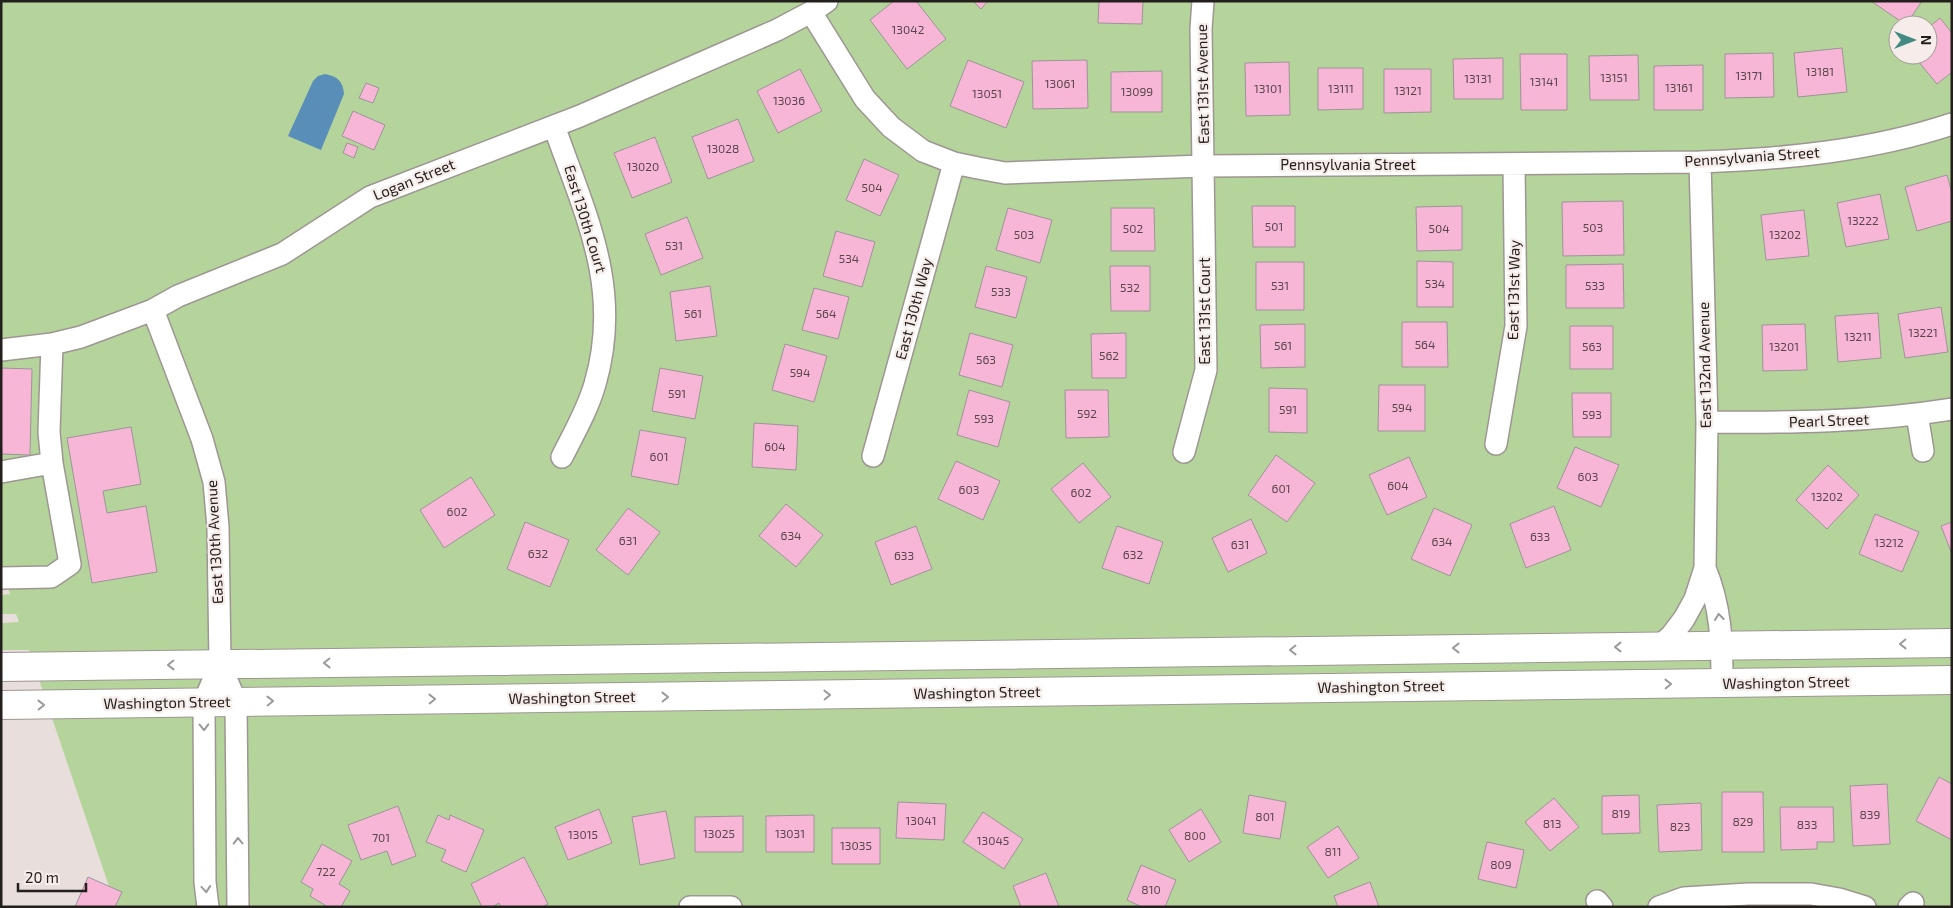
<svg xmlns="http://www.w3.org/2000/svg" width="1953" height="908" font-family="'Exo 2',sans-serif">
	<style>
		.green { fill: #b5d49b; fill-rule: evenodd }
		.water { fill: #598eb9 }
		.building { fill: #f8b6d7; stroke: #9d9498 }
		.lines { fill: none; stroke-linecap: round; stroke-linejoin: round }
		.minor-casing { stroke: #9e9692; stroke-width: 24 }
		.major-casing { stroke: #9e9692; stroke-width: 30 }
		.minor { stroke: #fff; stroke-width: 21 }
		.major { stroke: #fff; stroke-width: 28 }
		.oneway { stroke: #9c9a99 }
		.labels { text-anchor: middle; stroke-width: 4.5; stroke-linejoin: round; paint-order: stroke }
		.number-label { font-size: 12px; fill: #58454c }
		.street-label { font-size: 15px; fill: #221f1d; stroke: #f6ece9 }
	</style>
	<rect width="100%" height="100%" fill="#e8dfdc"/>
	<path class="green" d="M1,1h1951v906h-1836l-87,-257h-28v-27l18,-1 -3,-8h-15v-19l9,-1 -9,-25zM1898,25h30v30h-30z"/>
	<path class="water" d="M325,74c12,2 18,7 19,20l-23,56 -33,-14 25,-55 5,-5z"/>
	<path class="building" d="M894,1h22l30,38 -39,30 -37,-49z
		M973,1h15l-7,8z
		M1099,1h44l-1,23 -44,-1z
		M1871,1h51l-16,24z
		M1940,18l12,15v39l-15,12 -24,-29h15v-27z
		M1842,48l5,44 -49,5 -4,-44z
		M1773,53l1,44 -49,1v-44z
		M1520,54h47v56h-46z
		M1638,55l1,45h-49l-1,-44z
		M1503,58v41h-49l-1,-40z
		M968,60l56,22 -18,46 -56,-22z
		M1087,60l1,48 -55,1 -1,-48z
		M1289,62l1,53 -44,1 -1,-53z
		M1703,65v45h-49v-44z
		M1318,68h45v41l-45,1z
		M800,69l22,42 -44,22 -21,-42z
		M1384,69h47v43l-47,1z
		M1162,71v41h-51v-40z
		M366,83l13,5 -6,15 -14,-5z
		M353,111l32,14 -11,25 -32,-14z
		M738,119l16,42 -46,18 -16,-42z
		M655,137l17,45 -40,16 -18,-45z
		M347,143l11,4 -4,11 -11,-5z
		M864,159l35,16 -19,41 -34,-16z
		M1947,175l5,18v28l-35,10 -12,-44z
		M1880,194l9,45 -43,8 -9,-44z
		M1623,201l1,54 -61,1 -1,-54z
		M1252,206h43v41h-42z
		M1462,206v44l-45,1 -1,-44z
		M1008,208l44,12 -12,43 -44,-13z
		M1111,208h43l1,43h-44z
		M1804,210l5,46 -43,4 -5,-45z
		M687,217l16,41 -42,17 -16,-41z
		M836,231l39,11 -13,45 -39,-11z
		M1417,261l36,1v45h-36z
		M1256,262h48v48h-48z
		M1623,264l1,44h-58v-43z
		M986,266l41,11 -11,41 -41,-11z
		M1110,266h40v45h-39z
		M710,286l7,50 -41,5 -6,-49z
		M814,288l35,9 -11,42 -36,-9z
		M1941,307l7,45 -43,6 -7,-44z
		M1878,313l3,45 -43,4 -3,-46z
		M1402,322h45l1,45h-46z
		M1305,324v43l-44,1 -1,-43z
		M1805,324l2,46 -44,1 -1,-46z
		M1570,326h43v43h-43z
		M970,333l43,12 -11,42 -43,-12z
		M1126,333v45h-34l-1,-44z
		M785,344l42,12 -13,46 -42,-12z
		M1,368l31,1 -2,86 -29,-1z
		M660,368l43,8 -8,43 -43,-8z
		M1379,385h46v46h-47z
		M1269,388l38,1v44l-38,-1z
		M969,390l41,12 -12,45 -41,-12z
		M1065,390h43l1,47 -43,1z
		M1572,393h39v44h-38z
		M754,423l44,3 -2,44 -44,-3z
		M131,427l10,57 -38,7 4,22 39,-7 11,66 -65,11 -25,-145z
		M640,430l46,8 -8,47 -47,-9z
		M1575,447l44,18 -18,42 -44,-19z
		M1276,455l39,28 -28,39 -39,-27z
		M1409,457l18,40 -40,18 -18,-40z
		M956,461l44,20 -17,39 -45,-21z
		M1083,463l28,34 -32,26 -28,-34z
		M1828,465l31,30 -32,34 -31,-29z
		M471,477l24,38 -51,33 -24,-38z
		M786,504l37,31 -27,32 -37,-31z
		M1554,506l17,44 -45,18 -16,-44z
		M628,508l32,24 -32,43 -32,-25z
		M1434,508l38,17 -22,51 -39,-17z
		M1875,514l44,18 -17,40 -43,-18z
		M1251,519l16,34 -39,19 -16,-34z
		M525,522l44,18 -19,47 -43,-18z
		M1952,522v32l-11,-28z
		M916,526l16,43 -41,16 -16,-43z
		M1117,526l46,16 -14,42 -47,-16z
		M1939,777l13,7v56l-36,-19z
		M1887,784l3,60 -37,2 -3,-60z
		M1722,792h41l1,60h-42z
		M1249,795l37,7 -6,37 -37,-6z
		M1639,795l1,38 -38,1v-38z
		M1554,798l25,29 -29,24 -25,-29z
		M898,802l48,2 -2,36 -48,-2z
		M1701,803l1,47 -43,2 -2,-47z
		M398,806l18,50 -24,9 -5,-14 -26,9 -13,-35z
		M1780,807h53l1,35h-17v7l-36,1z
		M599,809l13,34 -44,17 -13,-33z
		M1201,809l20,33 -32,20 -20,-32z
		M666,811l9,47 -35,7 -8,-48z
		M983,812l40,27 -19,30 -41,-27z
		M438,815l11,5 1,-5 34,15 -18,42 -25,-11 5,-11 -20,-8z
		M814,815v37h-48v-36z
		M743,816v36h-48v-35z
		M1338,826l21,32 -31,20 -21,-31z
		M832,828h48v36h-48z
		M1487,842l37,8 -8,38 -38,-9z
		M322,844l30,17 -13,23 11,7 -9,16h-13l-18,-11 3,-7 -12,-7z
		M524,857l24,47 -6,3h-41l-2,-4 -7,4h-10l-11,-23z
		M1141,865l35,15 -11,27h-23l-15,-7z
		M1046,873l13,34h-38l-8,-21z
		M88,877l34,15 -7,15h-40z
		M1370,882l9,25h-41l-4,-11z"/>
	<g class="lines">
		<g class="minor-casing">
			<path id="minor" d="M811,12l54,87 26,28 32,24 31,12 24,5 27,5 199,-7 496,-4c85,-3 171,-11 252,-38
				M554,126c31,88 69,162 41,258 -7,25 -21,49 -33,73
				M153,310l49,129 12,43 4,45 2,137 16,38 2,205
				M1,350l51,-6 29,-7 72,-27 25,-14 104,-42 88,-57 210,-81 197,-86 34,-18 16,-11
				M1917,414l6,37
				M1707,422c82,1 163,0 245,-13
				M1496,444l20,-118 -2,-162
				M1184,452l22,-82 -5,-341 2,-28
				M873,456l81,-293
				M1,472l51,-9
				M1705,568c16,39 17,73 17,115
				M1,578l50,-1 19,-13 -18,-101 -3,-31 3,-88
				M1658,647l13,-11 13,-17 11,-20 10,-31 2,-146 -7,-260
				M1597,901l5,6
				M208,907l-3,-25 -1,-180 16,-38
				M690,907h41
				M1659,907l25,-9 64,-4h63l28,5 26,8
				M1909,907l4,-4"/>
		</g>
		<g class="major-casing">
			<path id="major" d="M1,667l1951,-24
				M1,705l1951,-25"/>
		</g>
		<use href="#minor" class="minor"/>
		<use href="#major" class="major"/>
	</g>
	<defs><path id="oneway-chevron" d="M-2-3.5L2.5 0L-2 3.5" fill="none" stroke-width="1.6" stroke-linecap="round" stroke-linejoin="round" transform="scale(1.25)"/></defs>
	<g class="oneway">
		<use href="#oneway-chevron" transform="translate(1719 617) rotate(-97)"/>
		<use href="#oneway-chevron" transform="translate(1903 644) rotate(179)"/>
		<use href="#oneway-chevron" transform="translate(1618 647) rotate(180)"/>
		<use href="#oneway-chevron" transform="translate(1456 648) rotate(180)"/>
		<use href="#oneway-chevron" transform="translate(1293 650) rotate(179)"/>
		<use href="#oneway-chevron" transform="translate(327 663) rotate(179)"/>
		<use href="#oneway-chevron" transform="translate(171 665) rotate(179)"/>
		<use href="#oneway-chevron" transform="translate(1668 684) rotate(-1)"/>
		<use href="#oneway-chevron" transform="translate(827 695) rotate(-1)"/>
		<use href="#oneway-chevron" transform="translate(665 697) rotate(-1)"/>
		<use href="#oneway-chevron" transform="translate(432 699) rotate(-1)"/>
		<use href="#oneway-chevron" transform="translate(270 701) rotate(-1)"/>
		<use href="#oneway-chevron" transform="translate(41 705) rotate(-1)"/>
		<use href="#oneway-chevron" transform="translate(204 727) rotate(89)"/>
		<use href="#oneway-chevron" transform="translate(238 841) rotate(-91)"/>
		<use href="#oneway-chevron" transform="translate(206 889) rotate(85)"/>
	</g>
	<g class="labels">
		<g class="number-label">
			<text x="908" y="34">13042</text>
			<text x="1820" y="76">13181</text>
			<text x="1749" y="80">13171</text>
			<text x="1614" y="82">13151</text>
			<text x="1478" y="83">13131</text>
			<text x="1544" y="86">13141</text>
			<text x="1060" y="88">13061</text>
			<text x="1679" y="92">13161</text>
			<text x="1268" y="93">13101</text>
			<text x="1341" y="93">13111</text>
			<text x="1408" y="95">13121</text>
			<text x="1137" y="96">13099</text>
			<text x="987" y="98">13051</text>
			<text x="789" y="105">13036</text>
			<text x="723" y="153">13028</text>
			<text x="643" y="171">13020</text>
			<text x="872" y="192">504</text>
			<text x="1863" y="225">13222</text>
			<text x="1274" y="231">501</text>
			<text x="1593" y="232">503</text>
			<text x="1133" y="233">502</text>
			<text x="1439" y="233">504</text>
			<text x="1024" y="239">503</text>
			<text x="1785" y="239">13202</text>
			<text x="674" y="250">531</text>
			<text x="849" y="263">534</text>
			<text x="1435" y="288">534</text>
			<text x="1280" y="290">531</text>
			<text x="1595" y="290">533</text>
			<text x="1130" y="292">532</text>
			<text x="1001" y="296">533</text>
			<text x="693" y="318">561</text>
			<text x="826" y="318">564</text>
			<text x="1923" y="337">13221</text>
			<text x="1858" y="341">13211</text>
			<text x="1425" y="349">564</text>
			<text x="1283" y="350">561</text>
			<text x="1592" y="351">563</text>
			<text x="1784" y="351">13201</text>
			<text x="1109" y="360">562</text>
			<text x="986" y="364">563</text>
			<text x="800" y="377">594</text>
			<text x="677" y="398">591</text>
			<text x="1402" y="412">594</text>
			<text x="1288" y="414">591</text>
			<text x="1087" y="418">592</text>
			<text x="1592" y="419">593</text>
			<text x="984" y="423">593</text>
			<text x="775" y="451">604</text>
			<text x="659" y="461">601</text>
			<text x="1588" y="481">603</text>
			<text x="1398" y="490">604</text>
			<text x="1281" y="493">601</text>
			<text x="969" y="494">603</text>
			<text x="1081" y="497">602</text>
			<text x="1827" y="501">13202</text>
			<text x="457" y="516">602</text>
			<text x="791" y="540">634</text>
			<text x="1540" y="541">633</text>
			<text x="628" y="545">631</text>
			<text x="1442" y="546">634</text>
			<text x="1889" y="547">13212</text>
			<text x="1240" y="549">631</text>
			<text x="538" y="558">632</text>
			<text x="1133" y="559">632</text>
			<text x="904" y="560">633</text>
			<text x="1621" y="818">819</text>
			<text x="1870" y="819">839</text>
			<text x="1265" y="821">801</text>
			<text x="921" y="825">13041</text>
			<text x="1743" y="826">829</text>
			<text x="1552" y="828">813</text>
			<text x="1807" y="829">833</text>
			<text x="1680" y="831">823</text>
			<text x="719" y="838">13025</text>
			<text x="790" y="838">13031</text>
			<text x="583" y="839">13015</text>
			<text x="1195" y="840">800</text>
			<text x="381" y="842">701</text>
			<text x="993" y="845">13045</text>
			<text x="856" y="850">13035</text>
			<text x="1333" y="856">811</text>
			<text x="1501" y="869">809</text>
			<text x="326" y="876">722</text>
			<text x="1151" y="894">810</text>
		</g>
		<g class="street-label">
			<text transform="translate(1203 84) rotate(-91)" y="5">East 131st Avenue</text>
			<text transform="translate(1752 157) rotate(-4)" y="5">Pennsylvania Street</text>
			<text x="1348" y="170">Pennsylvania Street</text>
			<text transform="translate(414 180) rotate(-22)" y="5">Logan Street</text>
			<text transform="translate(585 219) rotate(73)" y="5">East 130th Court</text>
			<text transform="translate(1514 290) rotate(-89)" y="5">East 131st Way</text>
			<text transform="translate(914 309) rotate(-75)" y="5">East 130th Way</text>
			<text transform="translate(1205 311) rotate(-90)" y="5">East 131st Court</text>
			<text transform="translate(1705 365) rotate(-91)" y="5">East 132nd Avenue</text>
			<text transform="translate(1829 421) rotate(-2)" y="5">Pearl Street</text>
			<text transform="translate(215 542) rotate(-93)" y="5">East 130th Avenue</text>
			<text transform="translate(1786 683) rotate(-1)" y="5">Washington Street</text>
			<text transform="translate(1381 687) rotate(-1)" y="5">Washington Street</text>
			<text transform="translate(977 693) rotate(-1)" y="5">Washington Street</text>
			<text transform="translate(572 698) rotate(-1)" y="5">Washington Street</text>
			<text transform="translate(167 703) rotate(-1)" y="5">Washington Street</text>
		</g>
	</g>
	<rect width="1953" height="908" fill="none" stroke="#221f1d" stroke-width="5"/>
	<g transform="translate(1913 40) rotate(90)"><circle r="24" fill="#f6ece9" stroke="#a19a97"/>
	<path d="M0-4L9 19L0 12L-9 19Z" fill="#448a83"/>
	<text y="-8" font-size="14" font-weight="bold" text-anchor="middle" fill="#221f1d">N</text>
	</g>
	<path d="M18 883v8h68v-8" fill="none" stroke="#221f1d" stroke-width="2.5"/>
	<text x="25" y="883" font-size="15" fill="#221f1d" stroke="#f6ece9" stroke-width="4" paint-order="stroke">20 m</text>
</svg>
